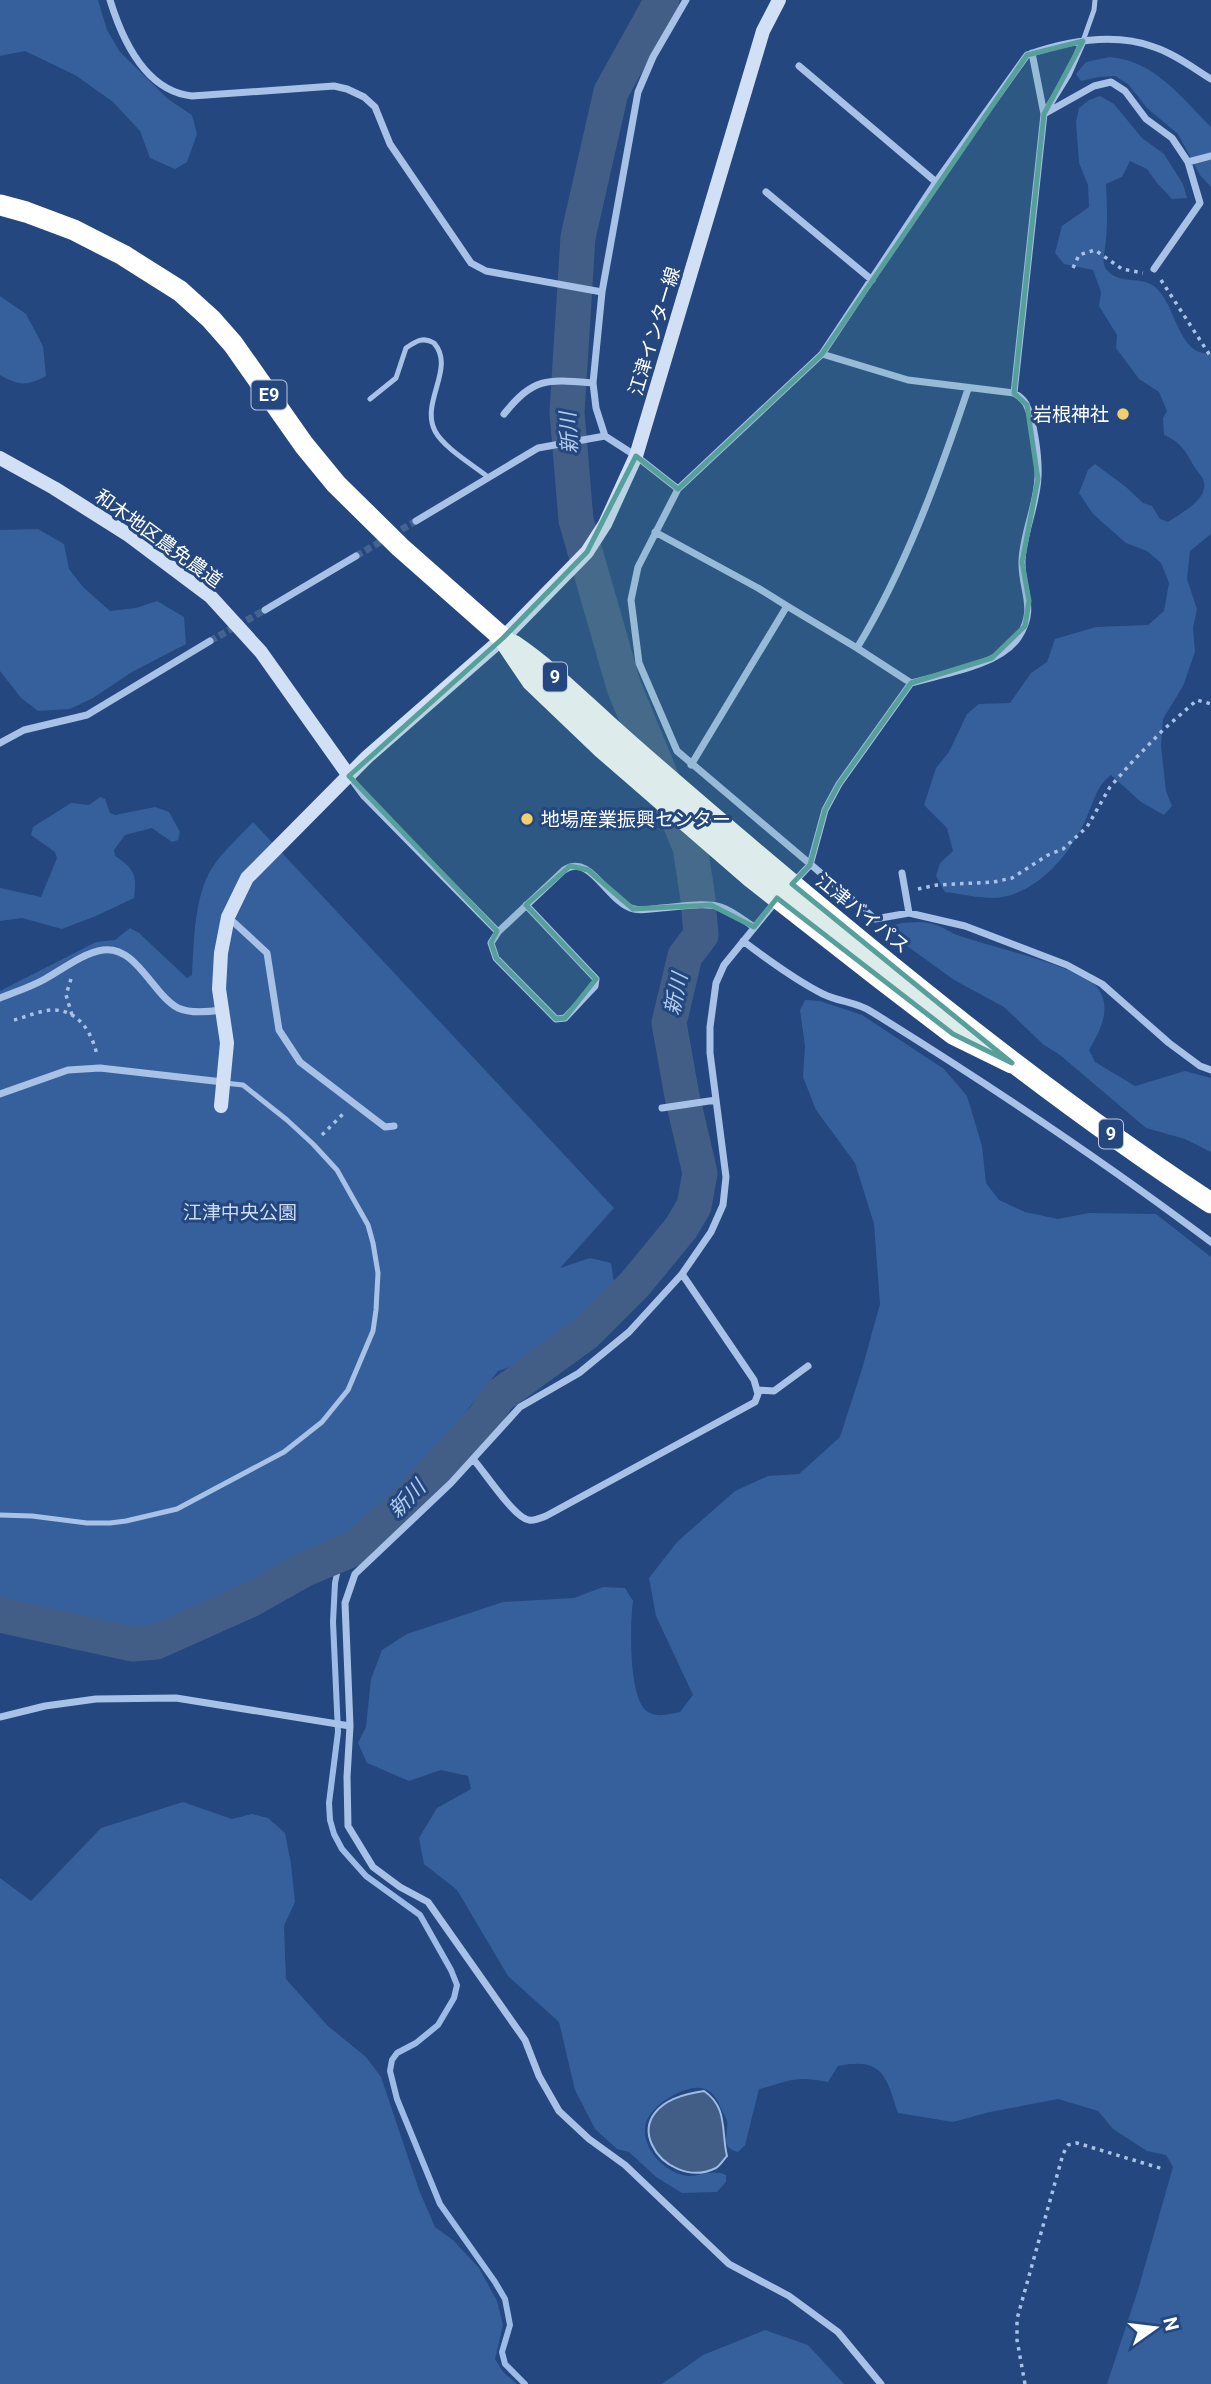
<svg xmlns="http://www.w3.org/2000/svg" width="1211" height="2384" font-family="Roboto,'Noto Sans JP',sans-serif">
	<style>
		.green { fill: #36609b }
		.water { fill: #435e86; stroke: #9cbce7; stroke-width: 2 }
		.lines { fill: none; stroke-linecap: round; stroke-linejoin: round }
		.stream { stroke: #9cbce7; stroke-width: 6 }
		.river { stroke: #435e86; stroke-width: 35 }
		.street-tunnel { stroke: #446391; stroke-width: 7; stroke-dasharray: 7 3.5; stroke-linecap: butt }
		.path { stroke: #a8c1e6; stroke-width: 3.5; stroke-dasharray: 3.5 5; stroke-linecap: butt }
		.lane { stroke: #a8c1e6; stroke-width: 5 }
		.street { stroke: #a8c1e6; stroke-width: 7 }
		.secondary { stroke: #d1e0f5; stroke-width: 14 }
		.highway { stroke: #fff; stroke-width: 21 }
		.marked { fill: #579f9a; fill-opacity: 0.2; stroke: #579f9a; stroke-width: 5; stroke-linejoin: round }
		.poi-dot { fill: #f1cf6b; stroke: #23477e; stroke-width: 2.5 }
		.labels { text-anchor: middle; stroke-width: 6; stroke-linejoin: round; paint-order: stroke }
		.shield { fill: #23477e; stroke: #bdc8d8; stroke-width: 2 }
		.shield-label { font-size: 18px; font-weight: bold; fill: #fff }
		.street-label { font-size: 19px; fill: #fff; stroke: #23477e }
		.poi-label { font-size: 19px; fill: #fff; stroke: #23477e; text-anchor: end }
		.park-label { font-size: 19px; fill: #cbdcf5; stroke: #23477e }
		.water-label { font-size: 21px; font-style: italic; fill: #b3ccee; stroke: #23477e }
	</style>
	<rect width="100%" height="100%" fill="#23477e"/>
	<path class="green" d="M0,0h98l9,30 13,22 48,47 24,16 5,19 -10,28 -12,7 -25,-11 -10,-27 -27,-29 -38,-27 -50,-24 -25,5z
		M1109,57c45,3 72,40 102,70v60l-11,-12 -22,-41 -31,-26 -19,-24 -13,-8 -16,1 -18,4 -5,-7 10,-12z
		M1100,96l14,8 28,34 22,16 19,30 4,14 -15,1 -15,-16 -10,-14 -17,-8 -8,16 -16,7c1,21 2,43 -1,64 -1,7 -3,15 1,21 13,17 35,6 49,18 19,17 20,48 40,63 4,3 11,3 16,4v180l-21,17 -3,28 10,30 -4,19 2,24 -12,34 -20,33 -2,27 5,45 6,15 -8,9 -23,-13 -30,-27c-15,11 -18,30 -26,46 -16,35 -50,75 -91,77 -16,0 -33,-4 -49,-6l-9,-16 4,-13 13,-12 -6,-23 -23,-23 12,-37 13,-16 18,-38 12,-10 31,-1 21,-30 16,-11 8,-23 41,-12 52,-2 16,-14 5,-28 -8,-20 -14,-12 -21,-8 -33,-29 -14,-21 9,-23 7,-6 31,23 17,16 9,3 8,13 8,3c13,-9 43,-24 35,-43 -3,-6 -9,-11 -12,-18 -7,-13 -13,-20 -27,-26l-1,-17 4,-7 -8,-19 -20,-13 -23,-31 1,-13 -18,-29 2,-14 -8,-22 -29,-6 -9,-11 7,-27 27,-19 -1,-22 -9,-22 -3,-41 3,-14 10,-8z
		M0,296l26,18 17,32 3,30c-19,10 -27,10 -46,-1z
		M38,529l26,15 5,25 14,18 27,24 26,-3 21,-7 27,16 2,27 -54,28 -39,26 -23,11 -32,2 -17,-13 -21,-27v-141z
		M100,797l5,2 5,14 5,2 40,-8 14,5 11,20 -2,8 -6,2 -20,-14 -27,7 -11,15 1,6c20,13 22,19 19,42l-38,18 -34,13 -40,-11 -22,3v-33l41,9 16,-39 -2,-6 -24,-17 2,-8 38,-24 18,2z
		M253,822l361,386 -54,60 30,-10 21,5 4,26 -18,25 -29,22 -35,23 -35,12 -94,120 -43,42 -196,97 -34,7 -90,-23 -41,-7v-616l96,-49 19,-2 15,-12 9,5 48,45 5,-3c2,-33 2,-79 20,-107 11,-17 28,-32 41,-46z
		M902,923c8,0 18,-2 26,0 12,1 23,11 35,14 26,9 120,31 134,50 16,21 3,44 -8,63l6,12 40,24 50,-15 26,7v74l-26,-13 -39,-11 -86,-73 -16,-10 -40,-38 -50,-27 -55,-40 -9,-10v-4z
		M805,1000l15,1 42,14 82,54 23,27 15,50 4,37 13,17 26,12 33,7 31,-6 67,1 55,43v1127h-104l31,-94 35,-123 -7,-12 -19,-4 -34,-22 -15,-18 -40,-12 -68,13 -37,10 -55,-9c-12,-37 -15,-56 -60,-47l-10,16c-34,-7 -38,-1 -69,7l-14,56 -7,7c-19,-5 -9,-17 -11,-31 -1,-4 -5,-10 -7,-15 -11,-27 -33,-19 -53,-7 -7,4 -15,12 -19,19 -13,24 16,57 41,58 12,0 24,-7 37,-1v7l-9,10 -35,1 -26,-16 -27,-25 -12,-3 -22,-20 -20,-39 -16,-68 -51,-46 -51,-86 -33,-26 -5,-26 18,-30 34,-19 -3,-13 -27,-6 -32,11 -42,-18 -9,-20 8,-16 5,-48 11,-29 25,-16 96,-32 71,-4 29,-11 22,1 8,13c-3,22 -5,99 15,111 10,6 22,2 32,0l13,-17 -37,-79 -7,-38 28,-36 58,-51 33,-15 31,-2 41,-37 22,-68 18,-65 -6,-80 -19,-61 -39,-53 -13,-33 2,-31 -5,-36z
		M183,1802l49,17 20,-5 16,4 17,15 6,31 4,38 -11,24 2,53 42,47 38,31 15,20 38,113 16,37 18,13 26,28 18,33 6,24 -8,34 8,13 14,12h-517v-506l31,23 70,-73z
		M765,2330l43,15 36,39h-182l41,-29z"/>
	<path class="water" d="M704,2091c24,16 17,40 23,65 -3,3 -7,10 -11,12 -52,26 -115,-63 -12,-77z"/>
	<g class="lines">
		<path class="stream" d="M353,1549l-14,15 -4,19 -2,39 5,110 -9,71 1,17 4,14 8,15 24,27 54,39 31,55 6,15 -3,13 -16,27 -22,18 -19,10 -5,7 -2,11 7,28 43,105 55,78 10,17 5,26 -8,27 3,12 20,20"/>
		<path class="river" d="M0,1615l132,29 24,-2 94,-42 55,-31 48,-20 47,-40 84,-91 15,-22 87,-63 49,-49 46,-56 13,-22 6,-33 -18,-77 -13,-73 16,-67 16,-21 -3,-36 -8,-52 -66,-160 -48,-167 -9,-108 11,-175 33,-145 51,-92"/>
		<path class="street-tunnel" d="M356,556l60,-35
			M210,641l55,-31"/>
		<path class="path" d="M1073,268l6,-13 16,-5 27,19 21,4
			M1161,280l50,77
			M918,889l19,-4 57,-3 18,-4 36,-23 15,-6 24,-22 23,-40 23,-26 30,-31 34,-30 14,4
			M71,979l-5,16 6,20
			M14,1020c12,-3 27,-10 39,-10 26,0 39,23 44,45
			M322,1135l23,-23
			M1025,2384l-8,-44v-21l46,-165 5,-9 9,-2 86,26"/>
		<path class="lane" d="M1083,41l11,-31 1,-10
			M370,399l26,-21 10,-30c9,-6 17,-12 28,-5 22,25 -14,59 1,88 9,17 38,34 53,46
			M0,1515l32,1 55,7h23l16,-2 51,-12 107,-57 38,-30 26,-32 25,-59 3,-21 2,-37 -5,-30 -5,-18 -31,-55 -24,-26 -26,-24 -44,-35 -19,-2"/>
		<path class="street" d="M110,0c12,39 35,91 82,96l142,-10 13,3 17,8 11,10 15,37 81,119 15,8 116,21
			M1032,53l12,61 50,-28 17,-4 14,9 21,28 26,19 16,24 12,41 -46,66
			M799,66l137,116
			M1211,79c-18,-11 -36,-25 -57,-32 -41,-15 -87,-6 -127,8l-91,127 -114,172 -144,135 -40,78 -7,33 8,63 38,88 198,168 34,-6 56,13 102,39 35,19 67,59 31,23 11,4
			M1188,162l23,-6
			M766,192l106,88
			M822,354l86,26 106,13 30,-279 24,-39 15,-34
			M504,414c30,-37 43,-35 89,-31
			M678,489l-42,-33 -31,-20 -9,-28 -3,-25 9,-91 36,-200 15,-35 33,-57
			M416,521l122,-73 67,-12
			M655,532l103,56 29,18
			M265,610l91,-54
			M911,683c31,-9 88,-17 107,-45 20,-30 3,-47 4,-77 1,-28 15,-56 16,-84 1,-19 -4,-57 -12,-73 -3,-5 -7,-8 -12,-11
			M0,743l24,-13 63,-15 123,-74
			M691,765l96,-159 70,42c48,-79 82,-172 111,-259
			M349,776l14,19 135,137
			M902,873l7,40
			M794,882l16,-17 15,-55 14,-26 72,-101 -54,-35
			M776,901l-52,64 -8,18 -6,44v26l16,124 -3,28 -12,27 -29,42 -53,58 -50,41 -59,34 -69,76 -96,91 -10,29 5,123 -3,51 1,49 25,41 27,20 28,15 97,138 14,36 20,35 30,28 36,26 104,99 60,32 49,36 43,52
			M526,905l70,74 -1,7 -30,32 -9,1 -60,-61 -5,-15 7,-11 66,-62c27,-18 43,33 70,39 8,2 18,0 27,-1 19,-1 42,-6 60,-1 12,4 22,13 33,20
			M228,917l39,36 12,77 21,32 85,65 9,-1
			M743,941c25,19 52,39 80,53 16,8 34,8 49,18 116,72 230,148 339,230
			M0,998c15,-6 31,-11 45,-19 18,-10 38,-26 58,-29 33,-5 50,45 75,58 13,6 30,4 43,2
			M0,1094l68,-24 32,-2 123,14
			M662,1108l54,-8
			M758,1390l16,1 34,-25
			M473,1459c11,12 41,59 56,61 6,1 12,-2 17,-4l209,-114 3,-8 -4,-14 -72,-106
			M0,1717l45,-11 51,-7 80,-1 174,28"/>
		<path class="secondary" d="M0,458l54,30 73,46 84,63 50,55 88,124
			M221,1106l6,-63 -8,-54 2,-36 7,-36 19,-39 120,-121 136,-119 84,-86 18,-28 31,-68 127,-425 16,-31"/>
		<path class="highway" d="M0,205l26,7 48,18 49,25 57,36 31,28 22,25 71,101 32,39 64,63 103,91 29,43 69,66 151,131 129,101 72,55 59,29
			M513,645c34,23 62,51 93,79 40,36 82,72 123,107 154,131 313,261 482,372"/>
	</g>
	<path class="marked" d="M1083,41l-39,73 -30,279 13,12 11,74 -16,83 7,39 -4,25 -33,32 -81,25 -72,101 -14,26 -15,55 -18,19 220,179 -59,-29 -176,-136 -23,29 -43,-22 -78,4 -45,-39 -18,-4 -44,39 70,74 -31,39 -9,1 -60,-61 -5,-15 6,-12 -148,-155 154,-138 84,-86 49,-96 42,33 144,-135 205,-299z"/>
	<g class="poi-dot">
		<circle cx="1123" cy="414" r="7"/>
		<circle cx="527" cy="819" r="7"/>
	</g>
	<g class="labels">
		<g class="shield">
			<rect x="251.5" y="380.5" width="35" height="29" rx="5"/>
			<rect x="543" y="662.5" width="24" height="29" rx="5"/>
			<rect x="1099" y="1119.5" width="24" height="29" rx="5"/>
		</g>
		<g class="shield-label">
			<text x="269" y="401">E9</text>
			<text x="555" y="683">9</text>
			<text x="1111" y="1140">9</text>
		</g>
		<g class="street-label">
			<text transform="translate(654 331) rotate(-73)" y="7">江津インター線</text>
			<text transform="translate(159 538) rotate(36)" y="7">和木地区農免農道</text>
			<text transform="translate(863 913) rotate(39)" y="7">江津バイパス</text>
		</g>
		<g class="poi-label">
			<text x="1109" y="421">岩根神社</text>
			<text x="541" y="826" text-anchor="start">地場産業振興センター</text>
		</g>
		<g class="park-label">
			<text x="240" y="1219">江津中央公園</text>
		</g>
		<g class="water-label">
			<text transform="translate(569 433) rotate(-93)" y="7">新川</text>
			<text transform="translate(676 994) rotate(-78)" y="7">新川</text>
			<text transform="translate(407 1499) rotate(-46)" y="7">新川</text>
		</g>
	</g>
	<g transform="translate(1155 2328) rotate(76)" stroke="#23477e" stroke-width="5" paint-order="stroke">
	<path d="M0-5L12 26L0 18L-12 26Z" fill="#ffffff"/>
	<text y="-10" font-size="19" font-weight="bold" text-anchor="middle" fill="#ffffff">N</text>
	</g>
</svg>
